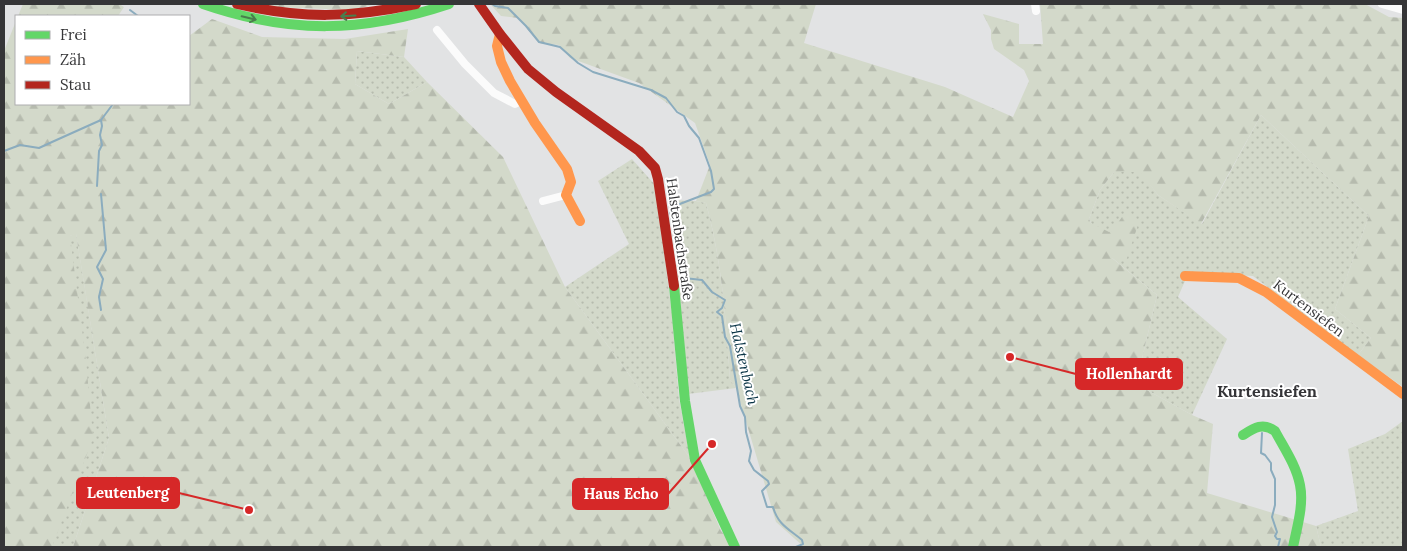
<svg xmlns="http://www.w3.org/2000/svg" width="1407" height="551" font-family="Lora,serif">
	<style>
		.grass { fill: url(#grass-dots) }
		.forest { fill: url(#forest-firs) }
		.lines { fill: none; stroke-linecap: round; stroke-linejoin: round }
		.stream { stroke: #8bacbe; stroke-width: 2 }
		.street { stroke: #fbfbfb; stroke-width: 8 }
		.fast { stroke: #63d668; stroke-width: 10 }
		.slow { stroke: #ff974d; stroke-width: 10 }
		.jam { stroke: #b3261e; stroke-width: 10 }
		.oneway { stroke: #4a7d4d }
		.labels { text-anchor: middle; stroke-width: 4; stroke-linejoin: round; paint-order: stroke }
		.street-label { font-size: 14px; fill: #353537; stroke: #fff }
		.water-label { font-size: 15px; font-style: italic; fill: #083345; stroke: #fff }
		.quarter-label { font-size: 16px; font-weight: bold; fill: #343437; stroke: #fff }
		.leader { fill: none; stroke: #d62828; stroke-width: 2 }
		.callout-dot { fill: #d62828; stroke: #fff; stroke-width: 2 }
		.callout { fill: #d62828; stroke: #d62828; stroke-width: 2 }
		.callout-label { font-size: 15px; text-anchor: middle; font-weight: bold; fill: #fff }
	</style>
	<defs>
		<pattern id="grass-dots" width="8" height="8" patternUnits="userSpaceOnUse" patternTransform="scale(1.25)"><rect width="8" height="8" fill="#d3d9ca"/><path d="M2 2h.1M6 6h.1" fill="none" stroke="#b6bbae" stroke-width="1.8" stroke-linecap="round"/></pattern>
		<pattern id="forest-firs" width="22" height="20" patternUnits="userSpaceOnUse" patternTransform="scale(1.25)"><rect width="22" height="20" fill="#d3d9ca"/><path d="M5 1l3.5 6h-7zM16 11l3.5 6h-7z" fill="#b6bbae"/></pattern>
	</defs>
	<rect width="100%" height="100%" fill="#e2e3e4"/>
	<path class="grass" d="M357,51l47,6 23,25 -38,22 -34,-20z
		M1261,115l108,101 -34,93 36,29 -13,17 -105,-79 -64,-4 -11,25 49,42 -35,76 -56,-31 21,-89 -46,-38 -22,-38 11,-29 14,-18h27l17,23 44,29z
		M632,159l24,27 16,129 7,84 11,59 -125,-171 64,-43 -31,-63z
		M668,200l28,1 10,2c16,58 20,117 24,177l6,8 -48,6 -10,-118z
		M76,233l33,205 -36,109h-22l19,-311z
		M1403,421v126h-82l-5,-21 42,-15 -10,-62 37,-15z"/>
	<path class="forest" d="M23,4h96l5,3 -6,9h-100z
		M260,4h116l-24,6 -78,-3z
		M490,4h326l-12,39 141,44 68,30 16,-36 -5,-11 -30,-21 -3,-10v-9l-8,-16 36,10v20h24l-3,-40h325l24,13 14,1v369l-45,-32 13,-17 -36,-29 34,-93 -108,-101 -60,109 -43,-29 -18,-23h-26l-14,18 -11,29 2,4 18,9 3,-1 10,-14 8,-3 6,3 1,11 -10,30 -2,3 -13,-3 45,37 -21,89 56,31 21,9 -6,69 109,33 5,21h-517l-28,-25 -40,-134 -6,-8c-4,-60 -8,-119 -24,-177l-10,-2 14,-36 -15,-42 -56,-40 -69,-25 -11,-13 -20,-2 -21,-25 -17,-2z
		M212,19l50,18 83,2 63,-10 -4,28 -47,-6 -2,33 34,20 38,-22 76,75 62,130 125,171 31,73 15,16h-663l36,-109 -33,-204 -6,2 16,125 7,77 -41,109h-48v-496l12,-30v83h173v-68z"/>
	<g class="lines">
		<path class="stream" d="M492,4l3,2 13,2 18,18 13,16 21,5 18,16 15,9 58,18 15,8 11,14 7,4 5,10 10,12 12,33 3,18 -3,3 -39,15 -2,3 12,66 2,2 18,2 10,12 13,8 -3,8 -5,4 5,4 3,21 5,9 10,60 5,11 1,15 5,19 -2,10 5,9 14,11 1,3 -7,7 5,16h6c5,18 16,22 29,33l1,4 -7,3
			M130,10l8,6
			M4,151l16,-6 19,3 13,-6 49,-22 12,-16
			M97,186l2,-35 3,-6 -2,-10 2,-9 -1,-6
			M101,194l5,56 -9,17 6,12 -4,18 2,13
			M1262,433l-1,20 4,2 6,8v7l4,9v26l-3,12 5,15 -2,4 2,3h3l-2,8"/>
		<path class="street" d="M1035,4l1,7
			M1382,4l21,6
			M437,30l28,34 29,29 21,11 6,-3
			M543,201l23,-6"/>
		<path class="fast" d="M203,4c87,30 159,29 246,0
			M674,286l11,115 10,59 40,87
			M1243,435c11,-7 20,-13 32,-4 9,17 21,34 25,54 4,20 -3,42 -7,62"/>
		<path class="slow" d="M500,34l-3,12 4,16 9,19 25,42 32,46 4,13 -5,13 14,26
			M1185,276l54,2 27,14 137,102"/>
		<path class="jam" d="M237,4c65,15 114,14 179,0
			M479,4l21,30 28,35 28,23 83,59 16,17 3,11 16,107"/>
	</g>
	<defs><path id="oneway-shaft" d="M-6 0H5M1.5-3L5.5 0L1.5 3" fill="none" stroke-width="1.6" stroke-linecap="round" stroke-linejoin="round" transform="scale(1.25)"/></defs>
	<g class="oneway">
		<use href="#oneway-shaft" transform="translate(348 16) rotate(177)"/>
		<use href="#oneway-shaft" transform="translate(249 18) rotate(13)"/>
	</g>
	<g class="labels">
		<g class="street-label">
			<text transform="translate(680 239) rotate(82)" y="5">Halstenbachstraße</text>
			<text transform="translate(1309 308) rotate(37)" y="5">Kurtensiefen</text>
		</g>
		<g class="water-label">
			<text transform="translate(744 364) rotate(77)" y="5">Halstenbach</text>
		</g>
		<g class="quarter-label">
			<text x="1267" y="397">Kurtensiefen</text>
		</g>
	</g>
	<path class="leader" d="M1010 357L1076 374M249 510L179 493M712 444L668 494"/>
	<g class="callout-dot">
		<circle cx="1010" cy="357" r="5"/>
		<circle cx="249" cy="510" r="5"/>
		<circle cx="712" cy="444" r="5"/>
	</g>
	<g class="callout">
		<rect x="1076" y="359" width="106" height="30" rx="5"/>
		<rect x="77" y="478" width="102" height="30" rx="5"/>
		<rect x="573" y="479" width="95" height="30" rx="5"/>
	</g>
	<g class="callout-label">
		<text x="1129" y="379">Hollenhardt</text>
		<text x="128" y="498">Leutenberg</text>
		<text x="621" y="499">Haus Echo</text>
	</g>
	<rect width="1407" height="551" fill="none" stroke="#353537" stroke-width="10"/>
	<rect x="15" y="15" width="175" height="90" fill="#ffffff" stroke="#aeaeaf"/>
	<rect x="25" y="31" width="25" height="8" fill="#63d668" stroke="#aeaeaf"/>
	<text x="60" y="40" font-size="15" fill="#353537">Frei</text>
	<rect x="25" y="56" width="25" height="8" fill="#ff974d" stroke="#aeaeaf"/>
	<text x="60" y="65" font-size="15" fill="#353537">Zäh</text>
	<rect x="25" y="81" width="25" height="8" fill="#b3261e" stroke="#aeaeaf"/>
	<text x="60" y="90" font-size="15" fill="#353537">Stau</text>
</svg>
